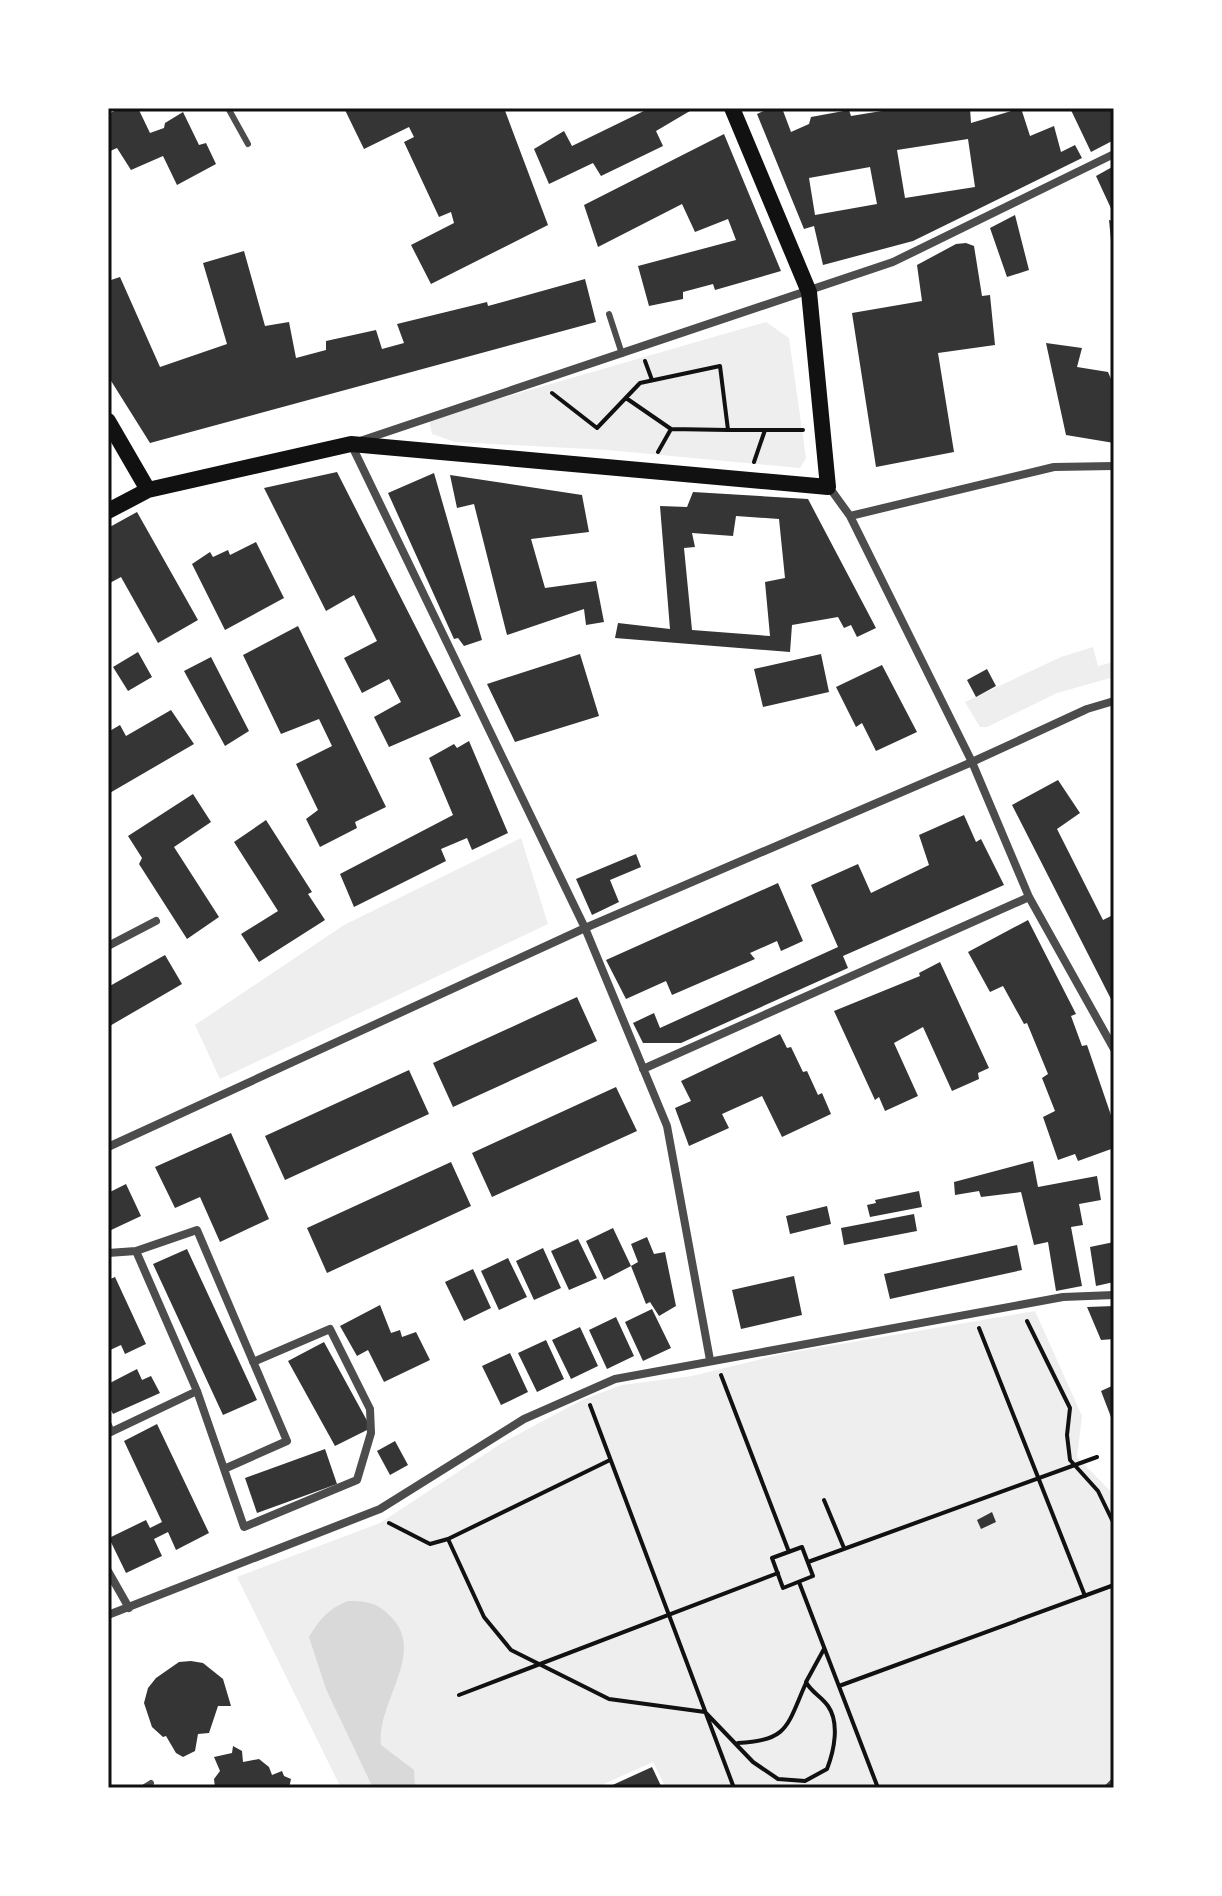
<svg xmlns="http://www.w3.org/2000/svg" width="1222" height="1896" font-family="Commissioner,sans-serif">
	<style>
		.green { fill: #eee }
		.water { fill: #d9d9d9 }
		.building { fill: #353535; fill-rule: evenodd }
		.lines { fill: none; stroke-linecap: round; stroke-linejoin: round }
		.path { stroke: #111; stroke-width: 4 }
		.service { stroke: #4c4c4c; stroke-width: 6 }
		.minor { stroke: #4c4c4c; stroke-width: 8 }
		.secondary { stroke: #111; stroke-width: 16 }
		.neatline { fill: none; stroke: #111; stroke-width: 3 }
	</style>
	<rect width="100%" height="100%" fill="#fff"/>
	<path class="green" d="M766,322l23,16 17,120 -6,10 -192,-18 -153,-8 -23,-8 -3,-15z
		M1093,647l5,19 16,-4v15l-57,16 -70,34h-7l-15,-25 96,-45z
		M521,838l27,86 -328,155 -25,-54 149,-100z
		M1035,1311l47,105 -5,41 37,38v293h-448l-13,-26 -58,26h-254l-104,-211 143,-54 122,-80 80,-43 40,-15 70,-9 90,-22z"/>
	<path class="water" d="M348,1601c20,0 31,2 45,18 32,36 -17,84 -12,126l33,25 1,18h-42l-47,-99 -17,-52c11,-18 19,-28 39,-36z"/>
	<path class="building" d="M121,108h17l12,25 14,-5 1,-5 18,-11 16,33 7,-2 10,21 -39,21 -14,-29 -32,14 -14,-22 -9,4v-38z
		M344,108h160l44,117 -117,59 -20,-39 43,-22 -3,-11 -12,5 -35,-75 10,-5 -5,-10 -45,22z
		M650,108h45l-39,23 7,15 -62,30 -8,-13 -44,21 -15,-35 30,-18 8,15z
		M770,108h12l9,24 18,-8 2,-7 38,-7 2,6 49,-8h70l1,15 50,-15 9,28 24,-10 7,26 14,-7 7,13 -169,83 -90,24 -9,-39 -10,3 -47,-115zM968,139l7,48 -70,11 -8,-48zM870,167l7,37 -62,11 -6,-37z
		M1070,108h44v32l-23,12z
		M724,134l57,137 -66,19 -2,-6 -30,8v7l-34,7 -11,-40 98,-26 -8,-21 -33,13 -13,-28 -84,43 -14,-42z
		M1114,166v49l-18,-39z
		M1015,215l14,55 -22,7 -17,-49z
		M1109,220l5,1v30h-2z
		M966,243l8,3 8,50 8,-1 5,50 -57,8 16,99 -78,15 -24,-154 70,-12 -5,-36 39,-21z
		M244,251l21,75 24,-4 7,36 30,-8v-9l50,-11 6,19 22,-6 -7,-19 90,-22 1,4 97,-27 11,43 -446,121 -42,-67v-95l12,-4 40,90 67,-23 -24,-81z
		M1046,343l36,5 -5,19 31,5 6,14v57l-48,-8z
		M337,472l124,244 -72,31 -15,-30 27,-15 -12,-23 -27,14 -18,-35 33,-17 -23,-46 -28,16 -62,-123z
		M434,473l48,167 -18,6 -6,-8 -4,1 -66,-146z
		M450,475l132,20 7,37 -58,7 14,49 51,-7 8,41 -18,3 -2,-16 -77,26 -33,-131 -17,4z
		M693,492l115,7 68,129 -19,9 -6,-12 -7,3 -6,-11 -46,8 -2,27 -175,-14 3,-15 52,6 -10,-123 27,1zM736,516l43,3 6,59 -20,4 5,54 -78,-6 -8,-82 11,-1 -3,-14 41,3z
		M137,512l61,108 -40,23 -37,-66 -13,7v-56z
		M256,542l28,56 -59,32 -33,-66 18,-12 3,5 15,-7 2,5z
		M298,626l88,181 -31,15 2,6 -37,19 -14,-28 12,-9 -22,-46 36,-18 -13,-27 -38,15 -38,-79z
		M138,652l14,25 -24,14 -15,-24z
		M580,654l19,62 -84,26 -28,-58z
		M821,654l8,38 -66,15 -9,-38z
		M211,657l38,74 -24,15 -41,-75z
		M882,665l35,67 -41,19 -14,-28 -6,4 -20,-40z
		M987,669l9,17 -20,11 -9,-17z
		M171,710l23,34 -86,50v-62l12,-7 6,11z
		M469,741l39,92 -36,17 -5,-12 -26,11 5,12 -92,46 -14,-33 113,-59 -24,-57 25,-14 3,4z
		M1058,780l22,33 -23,16 46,91 8,-4 3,7v82l-102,-200z
		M193,794l18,28 -37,25 45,70 -32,22 -48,-75 3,-6 -14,-22z
		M964,815l12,27 5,-3 23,46 -161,71 5,12 -167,75h-38l-10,-20 21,-10 6,15 178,-81 -27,-62 47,-21 13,29 58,-28 -10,-30z
		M266,820l46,72 -4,2 17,26 -66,42 -18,-28 37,-23 -44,-69z
		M636,854l5,13 -31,13 9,22 -27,13 -16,-36z
		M778,883l25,58 -22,10 -4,-10 -27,12 5,6 -83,36 -6,-14 -40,18 -20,-39z
		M1028,920l48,94 -5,2 11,30 5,-1 27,79v24l-36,13 -3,-7 -17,6 -15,-43 12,-6 -13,-33 6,-4 -21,-51 -3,1 -21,-38 -13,6 -22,-40z
		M165,955l17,29 -74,43v-40z
		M940,962l49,106 -11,5 1,6 -27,12 -29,-64 -29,16 24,53 -33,15 -6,-14 -4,3 -41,-89 86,-35 -1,-3z
		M577,997l20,44 -144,66 -20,-44z
		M780,1034l7,14 4,-1 12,25 4,-1 11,24 4,-2 9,21 -49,23 -20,-41 -40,18 7,14 -40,18 -14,-38 16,-7 -10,-20z
		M409,1070l20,44 -144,66 -20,-44z
		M616,1087l21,44 -145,66 -20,-44z
		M231,1133l38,86 -49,23 -20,-45 -25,11 -20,-41z
		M1033,1161l5,26 59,-11 4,24 -22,4 4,21 -12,2 11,59 -26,5 -8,-49 -14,3 -13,-53 -40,5 -2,-6 -24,4 -1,-13z
		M451,1162l20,44 -144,67 -20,-45z
		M126,1184l15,32 -32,15 -1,-38z
		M919,1191l3,16 -52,10 -3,-12 9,-2 -1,-3z
		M827,1206l4,18 -41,10 -4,-18z
		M914,1214l3,17 -73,14 -3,-17z
		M613,1228l18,38 -27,14 -18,-39z
		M647,1237l7,17 11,-2 11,54 -17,10 -9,-14 -4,2 -15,-38 7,-4 -7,-18z
		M578,1239l19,39 -28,12 -18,-39z
		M1114,1242v40l-18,4 -6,-39z
		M1017,1245l5,25 -132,29 -6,-25z
		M543,1248l18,40 -27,12 -18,-39z
		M187,1249l70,151 -34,15 -70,-151z
		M508,1258l19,39 -28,13 -18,-39z
		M473,1269l18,39 -27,13 -19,-39z
		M794,1276l8,39 -61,14 -9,-39z
		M115,1277l31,67 -21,10 -4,-9 -13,6v-71z
		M380,1305l11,28 9,-3 2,7 14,-5 14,28 -46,22 -16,-32 -11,6 -17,-30z
		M1114,1306v33l-13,1 -14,-33z
		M652,1309l19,39 -28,13 -18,-39z
		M616,1317l18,39 -27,13 -18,-39z
		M580,1327l18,39 -27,13 -19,-39z
		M546,1340l18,39 -27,13 -19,-39z
		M324,1342l47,86 -36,18 -47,-85z
		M510,1353l18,39 -27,13 -19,-39z
		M137,1369l5,11 9,-4 9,17 -47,21 -5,-10v-20z
		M1114,1385v40l-13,-34z
		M157,1424l52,109 -33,17 -8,-18 -14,7 8,17 -36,17 -17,-35 37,-18 4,8 12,-6 -38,-81z
		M395,1441l13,24 -18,10 -13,-24z
		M325,1449l12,35 -80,29 -12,-35z
		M992,1512l4,10 -15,7 -4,-9z
		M191,1661l12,2 20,16 8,27h-13l-9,27 -11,1 -3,17 -12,6 -7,-4 -10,-17 -3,1 -11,-10 -8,-24 4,-15 8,-10 23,-16z
		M233,1746l9,5 1,11 16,-3 10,8 3,8 10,-4 2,5 7,3 -2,9h-74l-1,-9 6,-8 -6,-14 18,-4z
		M652,1767l10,21h-56z"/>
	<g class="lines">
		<path class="path" d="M645,361l7,19
			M552,393l45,35 43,-45 80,-17 8,64h75
			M626,398l45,31 57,1
			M658,452l13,-23
			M754,462l11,-32
			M1027,1321l43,87 -3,27 3,25 28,31 16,33
			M979,1328l106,268
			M721,1375l68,177
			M590,1405l144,383
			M824,1500l20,48
			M389,1523l41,21 18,-5 162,-79
			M448,1539l36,78 27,33 98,49 96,13 48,50 25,17 27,2 22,-12c7,-18 13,-46 1,-63 -7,-10 -17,-14 -22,-24l18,-33
			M802,1547l11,29 -30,12 -11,-30z
			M808,1562l289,-105
			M799,1582l79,206
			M839,1686l275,-101
			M459,1695l319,-122
			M738,1743c51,-2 49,-18 68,-60"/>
		<path class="service" d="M228,108l20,36
			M609,314l13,40
			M143,1788l8,-5"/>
		<path class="minor" d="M829,487l21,29 122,246 57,135 85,152
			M850,516l204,-49 60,-1
			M108,946l48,-25
			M643,1069l386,-172
			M108,1147l477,-219 387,-166 115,-53 27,-8
			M108,1253l28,-2 61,-21 90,211 -63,28 -27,-78 -61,-140
			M710,1360l-43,-234 -82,-198 -234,-484 542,-182 221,-108
			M108,1425l3,7 86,-41
			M224,1469l20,58 113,-47 14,-47 -1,-24 -40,-80 -77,33
			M108,1571l21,37
			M108,1615l272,-106 144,-90 91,-40 448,-82 51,-2
			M1108,1788l6,-6"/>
		<path class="secondary" d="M108,421l40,69
			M108,511l40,-21 203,-46 477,43 -19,-195 -77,-184"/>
	</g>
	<rect width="1222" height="1896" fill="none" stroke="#ffffff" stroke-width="220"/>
	<rect x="110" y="110" width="1002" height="1676" class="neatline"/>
</svg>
